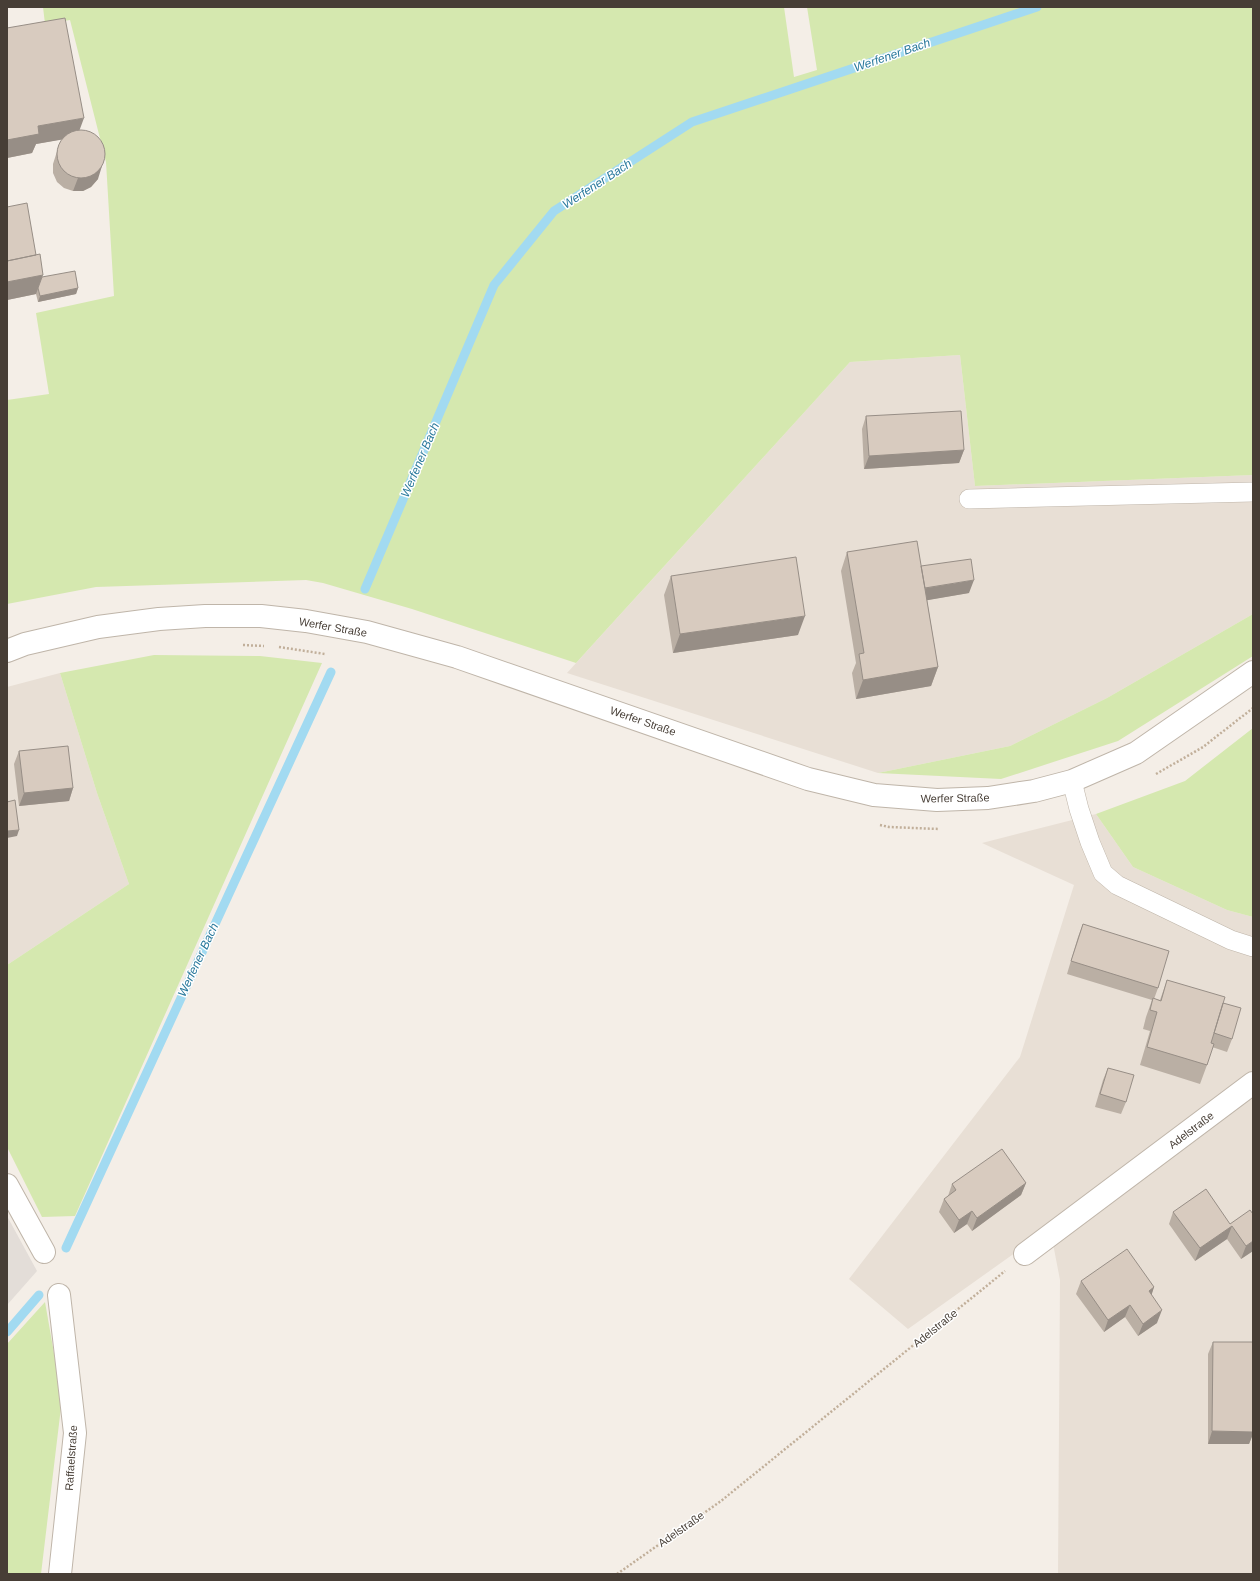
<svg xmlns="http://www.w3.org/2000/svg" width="1260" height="1581" font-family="Arial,sans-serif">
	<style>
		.residential { fill: #e8dfd5 }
		.industrial { fill: #e3ddd8 }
		.green { fill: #d5e8af }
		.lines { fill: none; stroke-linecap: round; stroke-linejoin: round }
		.stream { stroke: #a2daf1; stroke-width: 9 }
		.service-casing { stroke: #bfb5a9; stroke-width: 20 }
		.minor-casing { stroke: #bfb5a9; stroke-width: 24 }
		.tertiary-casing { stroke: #bfb5a9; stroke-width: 24 }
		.path { stroke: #c1af9a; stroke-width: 2.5; stroke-dasharray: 2 2; stroke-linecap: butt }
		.service { stroke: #fff; stroke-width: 19 }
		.minor { stroke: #fff; stroke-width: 22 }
		.tertiary { stroke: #fff; stroke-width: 22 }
		.wall { fill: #baafa4 }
		.shaded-wall { fill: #978e86 }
		.building { fill: #d8cbbf; stroke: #978e86 }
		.labels { text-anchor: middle; stroke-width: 3; stroke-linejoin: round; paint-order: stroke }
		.street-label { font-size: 11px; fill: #473e36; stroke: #fff }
		.water-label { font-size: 12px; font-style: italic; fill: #29799c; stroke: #fff }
	</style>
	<rect width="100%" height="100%" fill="#f4eee7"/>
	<path class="residential" d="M960,355l15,131 278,-11v139l-146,84 -97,48 -132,27 -311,-100 283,-311z
		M60,673l37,120 32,91 -122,81v-278z
		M1096,814l37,53 94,43 26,7v657h-195l2,-294 -10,-52 -142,101 -59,-50 171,-222 54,-172 -92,-42z"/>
	<path class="industrial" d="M7,1216l30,55 -30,34z"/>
	<path class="green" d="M43,7h741l10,70 23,-7 -10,-63h446v468l-278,11 -15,-131 -110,7 -274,301 -164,-54 -89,-26 -17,-3 -210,7 -89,17v-204l42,-6 -13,-81 78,-17 -8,-134 -36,-142 -25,4z
		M1253,614v42l-135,85 -117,38 -123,-6 132,-27 97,-48z
		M154,655l106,1 62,7 -247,553 -33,1 -35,-70v-182l122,-81 -32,-91 -37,-120z
		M1253,728v189l-26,-7 -94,-43 -37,-53 89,-33z
		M45,1302l17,97 -21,175h-34v-230z"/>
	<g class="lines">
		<path class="stream" d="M365,589l129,-304 60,-74 138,-89 345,-115
			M66,1248l265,-576
			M7,1332l32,-37"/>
		<g class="service-casing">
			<path id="service" d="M969,499l284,-7
				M1072,781l7,28 11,33 13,31 14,12 114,55 22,7"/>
		</g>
		<g class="minor-casing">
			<path id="minor" d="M7,1185l37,67
				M1025,1254l228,-171
				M59,1295l16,138 -15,141"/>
		</g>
		<g class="tertiary-casing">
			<path id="tertiary" d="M7,651l18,-7 73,-17 61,-8 46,-3h56l45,5 61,11 90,25 351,122 66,16 63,5 51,-2 46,-7 38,-10 64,-28 117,-81"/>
		</g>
		<path class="path" d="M243,645l21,1
			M279,647l46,7
			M1156,774l47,-27 50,-39
			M880,825l9,2 50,2
			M617,1574l104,-73 284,-230"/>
		<use href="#service" class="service"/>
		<use href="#minor" class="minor"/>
		<use href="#tertiary" class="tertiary"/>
	</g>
	<path class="wall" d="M7,28l73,103 18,48 -7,8 -8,4h-10l-9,-3 -7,-6 -4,-9v-9l7,-22 3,-3 -27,5 -4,9 -25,5z
		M7,207l29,48 6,22 36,11 -2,6 -38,8 -2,-8 -29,6z
		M866,416l98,34 -5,13 -95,6 -2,-40z
		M847,552l74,14 48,27 -42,7 11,67 -7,19 -75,13 -4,-26 4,-10 -15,-92z
		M671,576l127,59 -125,18 -9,-58z
		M19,751l54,37 -4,13 -50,5 -5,-42z
		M1083,924l75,64 -4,11 6,1 7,-20 56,23 9,36 -5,13 -15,-5 -5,18 -7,19 -60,-19 10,-34 -7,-2 3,-12 6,-17 -85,-26 11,-37z
		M1108,1068l18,34 -5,12 -26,-7 8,-27z
		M1026,1183l-5,12 -49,36 -5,-7 -13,9 -15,-21 5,-13 4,-3 4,-12z
		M1173,1212l57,12 23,27 -12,8 -14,-20 -32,22 -26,-37z
		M1081,1281l73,6 -3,8 6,28 -19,13 -13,-19 -21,15 -28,-38z
		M1213,1342l40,90v2l-4,10h-41v-90z"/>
	<path class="shaded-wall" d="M84,118l-7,19 -41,7 -4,9 -25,5v-18l31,-14z
		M102,166l-4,13 -7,8 -8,4h-10l5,-13z
		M43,275l-7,19 -29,6v-18z
		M78,288l-2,6 -38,8 2,-6z
		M964,450l-5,13 -95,6 5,-13z
		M974,580l-5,13 -52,9 5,-13z
		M805,616l-7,19 -125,18 7,-19z
		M938,667l-7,19 -75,13 7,-19z
		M73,788l-4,13 -50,5 5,-13z
		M19,830l-2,6 -10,2v-7z
		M1026,1183l-5,12 -49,36 5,-13z
		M972,1211l-5,13 -13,9 5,-13z
		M1232,1226l-5,13 -32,22 5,-13z
		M1253,1241v10l-12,8 5,-13z
		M1154,1287l-4,13 -1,-9z
		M1130,1305l-5,12 -21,15 4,-12z
		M1162,1310l-5,13 -19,13 5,-12z
		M1212,1431l41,1v2l-4,10h-41z"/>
	<path class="building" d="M65,18l19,100 -46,8 1,8 -32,6v-112z
		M57 154a24 24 0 1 1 48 0a24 24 0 1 1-48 0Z
		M27,203l9,52 -29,6v-54z
		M40,254l3,21 -36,7v-21z
		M75,271l3,17 -38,8 -2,-8 4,-11z
		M961,411l3,39 -95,6 -3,-40z
		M917,541l21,126 -75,13 -4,-26 5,-1 -17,-101z
		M796,557l9,59 -125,18 -9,-58z
		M971,559l3,21 -49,8 -4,-22z
		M68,746l5,42 -49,5 -5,-42z
		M15,800l4,30 -12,1v-29z
		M1083,924l86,27 -11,37 -87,-27z
		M1167,980l58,17 -14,46 3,1 -7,21 -60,-18 10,-35 -7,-2 3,-12 8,3z
		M1223,1003l18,5 -9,31 -18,-6z
		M1108,1068l26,7 -8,27 -26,-8z
		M1002,1149l24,34 -49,35 -5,-7 -13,9 -15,-21 12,-9 -4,-6z
		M1206,1189l24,35 20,-14 3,4v27l-7,5 -14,-20 -32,22 -27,-36z
		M1127,1249l27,38 -5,4 13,19 -19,14 -13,-19 -22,15 -27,-39z
		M1213,1342h40v90l-41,-1z"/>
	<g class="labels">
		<g class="street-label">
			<text transform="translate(333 627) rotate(10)" y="4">Werfer Straße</text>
			<text transform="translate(643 721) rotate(19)" y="4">Werfer Straße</text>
			<text transform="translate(955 798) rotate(-1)" y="4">Werfer Straße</text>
			<text transform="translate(1191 1130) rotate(-37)" y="4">Adelstraße</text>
			<text transform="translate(935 1328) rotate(-39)" y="4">Adelstraße</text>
			<text transform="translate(71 1458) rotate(-86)" y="4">Raffaelstraße</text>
			<text transform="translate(681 1529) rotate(-35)" y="4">Adelstraße</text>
		</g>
		<g class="water-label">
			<text transform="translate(892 55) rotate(-19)" y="4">Werfener Bach</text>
			<text transform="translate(597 184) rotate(-33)" y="4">Werfener Bach</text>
			<text transform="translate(420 460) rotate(-67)" y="4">Werfener Bach</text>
			<text transform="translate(198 960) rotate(-65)" y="4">Werfener Bach</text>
		</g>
	</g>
	<rect width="1260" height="1581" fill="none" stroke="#473e36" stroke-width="16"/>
</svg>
